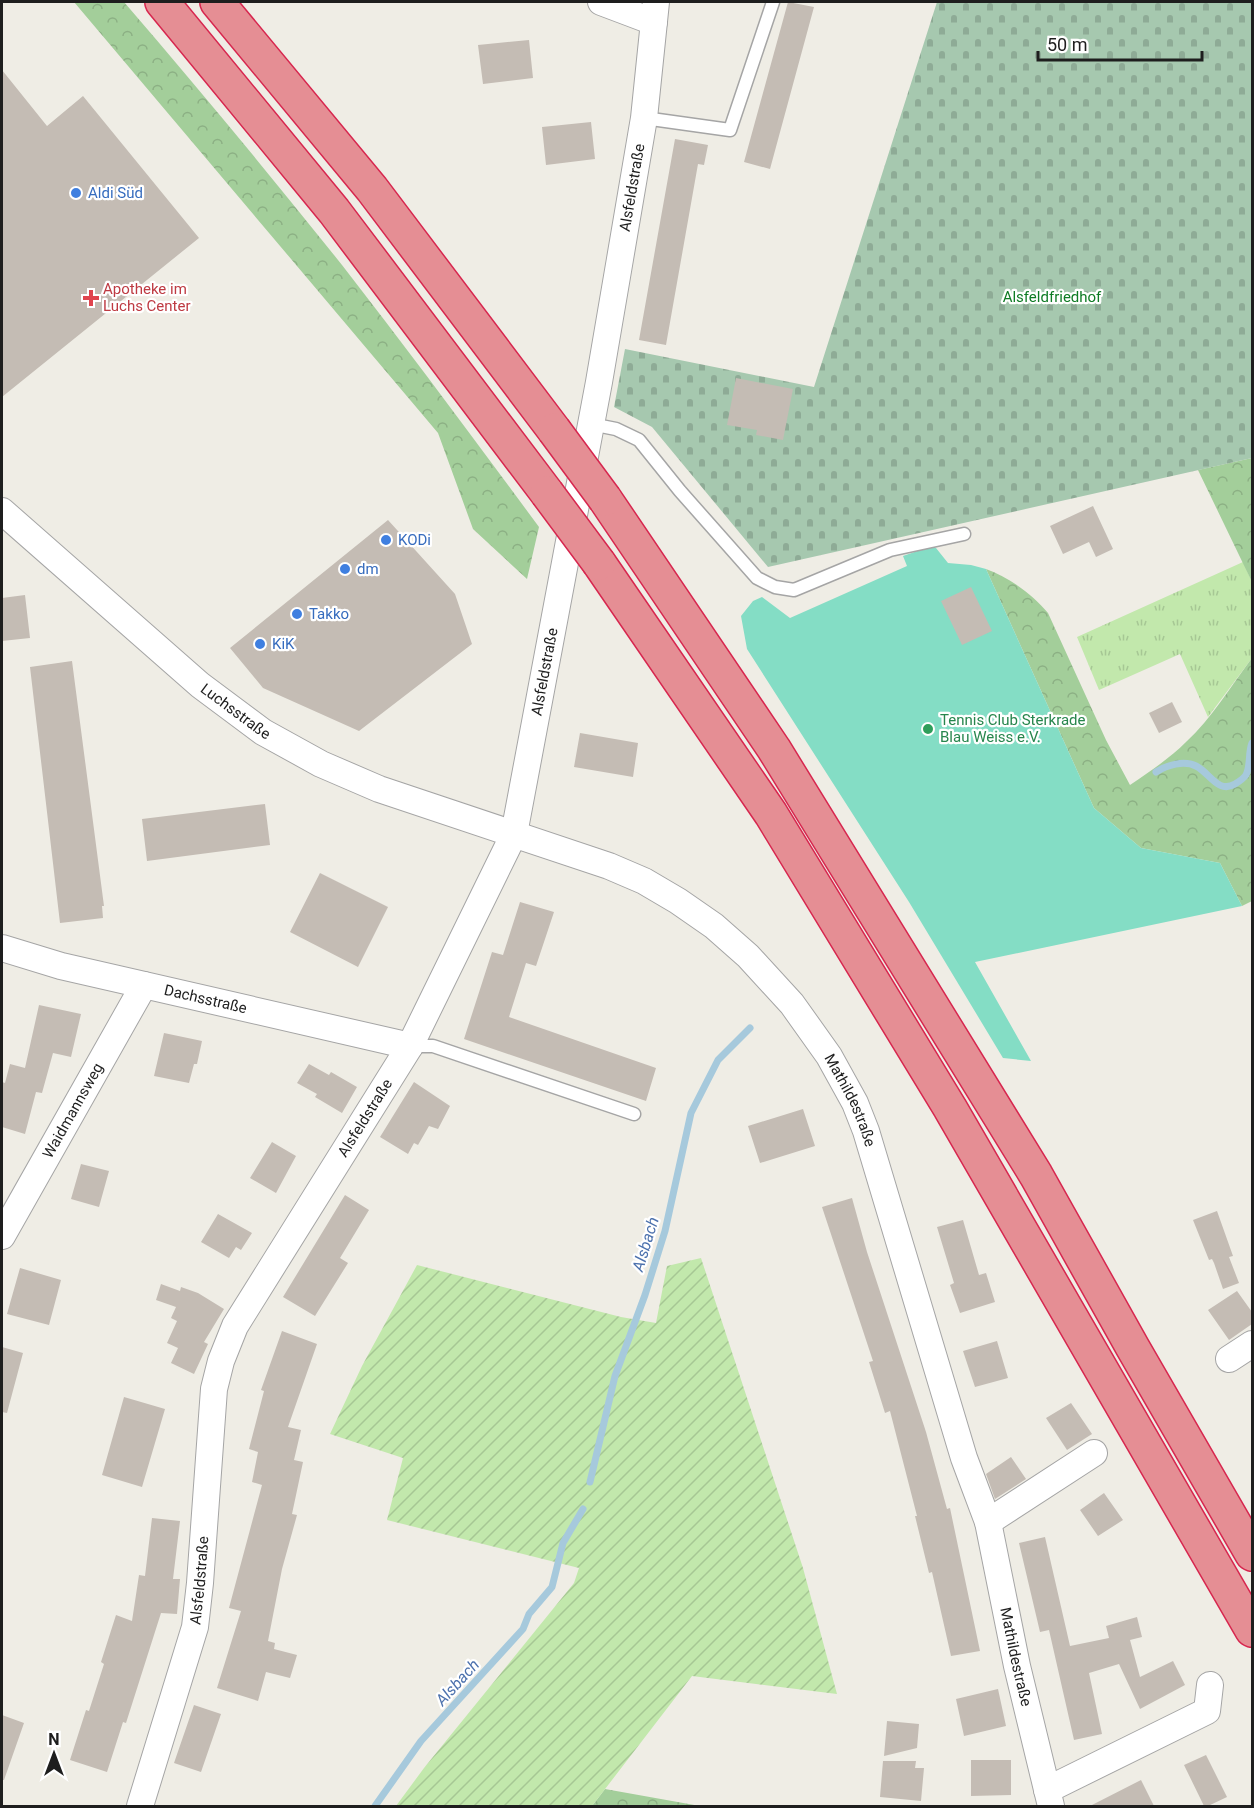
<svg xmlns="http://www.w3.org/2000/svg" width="1254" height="1808" font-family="Roboto,sans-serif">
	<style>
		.grass { fill: url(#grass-tufts) }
		.forest { fill: url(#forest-crowns) }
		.cemetery { fill: url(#cemetery-stones) }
		.garden { fill: url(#garden-furrows) }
		.pitch { fill: #84ddc5 }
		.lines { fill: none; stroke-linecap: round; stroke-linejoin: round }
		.stream { stroke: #a6c9dc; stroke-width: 7 }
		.building { fill: #c4bcb4 }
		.lane-casing { stroke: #a5a5a5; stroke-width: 15 }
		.street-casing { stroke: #a5a5a5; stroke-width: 28 }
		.highway-casing { stroke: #d7274f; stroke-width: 36 }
		.lane { stroke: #fff; stroke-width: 12 }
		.street { stroke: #fff; stroke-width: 26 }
		.highway { stroke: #e58e94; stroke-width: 33 }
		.highway-bridge-casing { stroke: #d7274f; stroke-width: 36; stroke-linecap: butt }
		.highway-bridge { stroke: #e58e94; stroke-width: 33 }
		.shop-dot { fill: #3f7fe0; stroke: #fff; stroke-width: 2 }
		.health-dot { fill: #e0444e; stroke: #fff; stroke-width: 2 }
		.leisure-dot { fill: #2e9e5b; stroke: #fff; stroke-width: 2 }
		.labels { text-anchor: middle; stroke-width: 4.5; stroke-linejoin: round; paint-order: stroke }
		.street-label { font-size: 15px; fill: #1e1e1e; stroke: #fff }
		.shop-label { font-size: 15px; fill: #366cbe; stroke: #fff; text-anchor: start }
		.health-label { font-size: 15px; fill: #be3a42; stroke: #fff; text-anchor: start }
		.park-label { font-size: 15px; fill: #0e7b24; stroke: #fff }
		.leisure-label { font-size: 15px; fill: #27864d; stroke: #fff; text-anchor: start }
		.water-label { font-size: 16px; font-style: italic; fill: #4c71ad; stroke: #fff }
	</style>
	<defs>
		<pattern id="grass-tufts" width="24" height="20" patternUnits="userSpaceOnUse" patternTransform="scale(1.5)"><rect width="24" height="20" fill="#c2e8ac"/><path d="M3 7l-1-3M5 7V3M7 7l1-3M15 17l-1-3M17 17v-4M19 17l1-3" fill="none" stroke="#a6c794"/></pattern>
		<pattern id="forest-crowns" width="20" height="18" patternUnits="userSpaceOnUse" patternTransform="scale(1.5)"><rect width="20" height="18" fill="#a3ce9a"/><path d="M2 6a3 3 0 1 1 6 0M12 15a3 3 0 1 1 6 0" fill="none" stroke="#8cb084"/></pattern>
		<pattern id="cemetery-stones" width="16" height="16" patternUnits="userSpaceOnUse" patternTransform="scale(1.5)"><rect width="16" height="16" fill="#a6c8af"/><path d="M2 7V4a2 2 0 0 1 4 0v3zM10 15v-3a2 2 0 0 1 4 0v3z" fill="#8eab96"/></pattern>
		<pattern id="garden-furrows" width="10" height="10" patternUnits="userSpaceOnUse" patternTransform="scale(1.5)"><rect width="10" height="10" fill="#c2e8ac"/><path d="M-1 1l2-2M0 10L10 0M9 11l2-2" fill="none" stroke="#a6c794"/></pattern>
	</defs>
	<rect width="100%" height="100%" fill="#efede5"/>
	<path class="grass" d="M1243,562l9,20v76l-44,59 -28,-63 -81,36 -22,-53z"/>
	<path class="forest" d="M74,2h50c74,86 147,174 218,263 67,86 132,174 197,262l-12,52 -54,-50 -35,-96z
		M1252,458v124l-54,-112z
		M986,569c23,8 47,26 62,44l58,127 24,45c19,-13 39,-26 56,-43 26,-24 45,-56 66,-84v243l-10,5 -22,-43 -79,-15 -47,-40z
		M605,1789l95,17h-108z"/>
	<path class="cemetery" d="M937,2h315v456l-484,109 -116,-140 -38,-20 11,-58 189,38z"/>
	<path class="garden" d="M701,1258l102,310 34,126 -145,-18 -100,130h-196l28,-38 150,-185 5,-15 -192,-48 16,-62 -73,-24 32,-68 55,-101 204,52 35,6 11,-57z"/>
	<path class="pitch" d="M932,546l4,2 12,15 23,2 15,4 108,239 47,40 79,15 22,43 -267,56 56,99 -28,-3 -94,-156 -162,-253 -6,-33 12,-15 9,-4 28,21 117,-52 -4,-10z"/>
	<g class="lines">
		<path class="stream" d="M1156,772c11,-7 28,-12 40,-6 14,7 22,28 39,18 5,-3 8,-5 11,-9 5,-10 2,-22 6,-32
			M590,1482l25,-106 30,-81 20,-64 26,-118 27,-53 32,-32
			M375,1806l46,-65 102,-112 6,-15 23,-27 11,-44 20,-34"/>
	</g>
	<path class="building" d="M788,2l26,5 -44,162 -26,-7z
		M529,40l4,38 -50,6 -5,-39z
		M2,70l45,56 36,-30 116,142 -197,159z
		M591,122l4,37 -49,6 -4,-38z
		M675,139l33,6 -4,20 -6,-1 -32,181 -27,-5z
		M736,378l57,11 -10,51 -27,-5 1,-5 -30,-5z
		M1093,506l20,43 -17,8 -7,-15 -26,12 -13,-28z
		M388,520l67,74 17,50 -113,87 -96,-43 -33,-40z
		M971,587l21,44 -30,14 -21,-44z
		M25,595l5,43 -28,3v-43z
		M72,661l32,245h-2l1,12 -43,5 -30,-256z
		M1172,702l10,20 -23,11 -10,-20z
		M580,733l58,10 -5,34 -59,-10z
		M265,804l5,41 -123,16 -5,-42z
		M320,873l68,34 -30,60 -68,-35z
		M520,902l34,10 -18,54 -10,-3 -17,54 147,51 -10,33 -182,-62 28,-87 11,3z
		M39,1005l42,9 -10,43 -18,-4 -11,40 -6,-1 -11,42 -23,-7v-45l3,1 5,-19 15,4z
		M164,1033l38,8 -5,23h-3l-5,19 -35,-7z
		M309,1064l20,11 2,-3 26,15 -15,26 -27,-16 2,-3 -20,-11z
		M414,1082l36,24 -12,23 -9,-3 -11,19 -4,-2 -6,11 -28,-17z
		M803,1109l12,37 -55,17 -12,-37z
		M272,1142l24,14 -20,37 -26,-15z
		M81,1164l28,7 -10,36 -28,-8z
		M345,1195l24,15 -29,48 8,5 -33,53 -32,-19z
		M852,1198l15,54 59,180 21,77 3,-1 30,143 -29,5 -19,-84 -3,1 -14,-57h2l-27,-105 -5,2 -16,-51 4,-1 -51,-154z
		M1217,1211l16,45 -4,1 10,26 -16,6 -9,-26 -2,-4 -3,1 -16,-40z
		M218,1214l34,19 -11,17 -5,-3 -7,11 -28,-16z
		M963,1220l16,55 7,-2 9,29 -35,11 -10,-28 4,-2 -17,-56z
		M20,1268l41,12 -12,45 -42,-11z
		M161,1284l19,7 1,-4 17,6 26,16 -20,33 4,2 -14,30 -23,-11 7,-15 -11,-5 10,-22 -6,-3 5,-11 -20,-7z
		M1237,1291l15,21v12l-23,16 -21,-30z
		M282,1331l35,13 -29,83 13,3 -7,30 9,2 -11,52 5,1 -15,54 -14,72 7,2 -1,6 23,6 -7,23 -24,-6 -8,29 -41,-13 24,-77 -12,-3 33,-123 -10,-3 6,-30 -9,-3 15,-58 -3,-1z
		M997,1341l11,37 -33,9 -12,-36z
		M2,1347l21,6 -16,60 -5,-1z
		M124,1397l41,12 -23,78 -40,-12z
		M1071,1403l21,31 -25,16 -21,-32z
		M1011,1457l15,22 -31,20 -9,-25z
		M1104,1493l19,27 -25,16 -18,-26z
		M152,1518l28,3 -7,58h7l-3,35 -16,-1 -35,110 -3,-1 -16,50 -37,-12 16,-50 3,1 15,-47 -3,-2 15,-47 16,6 7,-46 6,1z
		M1045,1537l25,109 39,-8 -3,-12 31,-9 5,20 -12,3 10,37 33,-16 12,24 -45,24 -21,-45 -30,9 13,61 -28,6 -25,-110 -9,2 -21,-89z
		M998,1689l8,37 -42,10 -8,-37z
		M194,1705l27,9 -20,58 -27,-9z
		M2,1715l22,8 -20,57h-2z
		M887,1721l32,3 -2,24 -33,8z
		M1206,1755l21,42 -19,9h-4l-20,-41z
		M971,1760h40v35l-40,1z
		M883,1761h33l-1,7h9l-3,33 -41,-4z
		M1141,1780l13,26h-64z"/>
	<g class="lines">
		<g class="lane-casing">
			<path id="lane" d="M644,118l86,12 43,-128
				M591,424l25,5 23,11 41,51 77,87 18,9 19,3 96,-40 74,-16
				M410,1046h23l201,68"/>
		</g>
		<g class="street-casing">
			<g id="street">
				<path d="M601,2l53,20"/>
				<path id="s1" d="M2,511l198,174 63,47 58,32 58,25 230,77 35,15 34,20 36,25 34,30 44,48 37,52 26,47 11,28 98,327 24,64 29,144 34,140"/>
				<path id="s2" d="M2,948l59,18 349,80"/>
				<path id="s3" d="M2,1236l142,-251"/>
				<path d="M1229,1359l23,-15"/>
				<path d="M988,1522l106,-69"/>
				<path d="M1047,1790l160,-79 3,-26"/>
				<path id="s4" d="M140,1806l55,-179 5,-44 14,-194 7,-28 14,-35 175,-280 104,-212 85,-452 21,-123 24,-141 12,-116"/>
			</g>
		</g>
		<g class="highway-casing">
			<path id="highway" d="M162,2l172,209 213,282
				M217,2l155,187 182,241
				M605,499l169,250 262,426 97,173 119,206
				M599,563l172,251 179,294 302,522"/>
		</g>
		<use href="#lane" class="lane"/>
		<use href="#street" class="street"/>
		<use href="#highway" class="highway"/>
		<g class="highway-bridge-casing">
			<path id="highway-bridge" d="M554,430l51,69
				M547,493l52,70"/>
		</g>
		<use href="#highway-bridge" class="highway-bridge"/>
	</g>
	<g class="shop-dot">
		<circle cx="76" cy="193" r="6"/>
		<circle cx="386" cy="540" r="6"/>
		<circle cx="345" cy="569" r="6"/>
		<circle cx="297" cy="614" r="6"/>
		<circle cx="260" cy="644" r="6"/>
	</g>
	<path class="health-dot" d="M88 289h6v6h6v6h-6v6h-6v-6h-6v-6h6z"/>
	<circle class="leisure-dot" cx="928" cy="729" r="6"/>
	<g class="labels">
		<g class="street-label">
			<text dy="5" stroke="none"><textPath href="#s4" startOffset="1716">Alsfeldstraße</textPath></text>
			<text dy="5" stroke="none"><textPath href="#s4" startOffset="1224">Alsfeldstraße</textPath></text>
			<text dy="5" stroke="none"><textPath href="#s1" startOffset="308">Luchsstraße</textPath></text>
			<text dy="5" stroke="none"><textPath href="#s2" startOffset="210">Dachsstraße</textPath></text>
			<text dy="5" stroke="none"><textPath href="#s1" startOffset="1059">Mathildestraße</textPath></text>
			<text dy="5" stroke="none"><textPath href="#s3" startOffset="144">Waidmannsweg</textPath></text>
			<text dy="5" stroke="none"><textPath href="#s4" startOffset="738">Alsfeldstraße</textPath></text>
			<text dy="5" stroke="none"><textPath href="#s4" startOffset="234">Alsfeldstraße</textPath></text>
			<text dy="5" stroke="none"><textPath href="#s1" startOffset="1641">Mathildestraße</textPath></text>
		</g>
		<g class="shop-label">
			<text x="88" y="198">Aldi Süd</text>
			<text x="398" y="545">KODi</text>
			<text x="357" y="574">dm</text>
			<text x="309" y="619">Takko</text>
			<text x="272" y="649">KiK</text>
		</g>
		<g class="health-label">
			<text x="103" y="294">Apotheke im<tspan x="103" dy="17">Luchs Center</tspan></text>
		</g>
		<g class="park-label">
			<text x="1052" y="302">Alsfeldfriedhof</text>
		</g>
		<g class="leisure-label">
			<text x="940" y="725">Tennis Club Sterkrade<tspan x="940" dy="17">Blau Weiss e.V.</tspan></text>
		</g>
		<g class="water-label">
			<text transform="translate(645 1244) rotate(-73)" y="6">Alsbach</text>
			<text transform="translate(457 1682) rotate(-48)" y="6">Alsbach</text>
		</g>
	</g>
	<rect width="1254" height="1808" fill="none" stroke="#1e1e1e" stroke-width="6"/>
	<g transform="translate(54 1754)" stroke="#ffffff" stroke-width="4.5" paint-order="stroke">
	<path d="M0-4.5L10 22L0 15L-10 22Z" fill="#1e1e1e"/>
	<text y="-9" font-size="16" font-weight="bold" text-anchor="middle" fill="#1e1e1e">N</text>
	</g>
	<path d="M1038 51v9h164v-9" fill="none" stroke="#1e1e1e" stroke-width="3"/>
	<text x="1047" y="51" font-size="18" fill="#1e1e1e" stroke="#ffffff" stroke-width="4.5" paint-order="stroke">50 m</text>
</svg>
